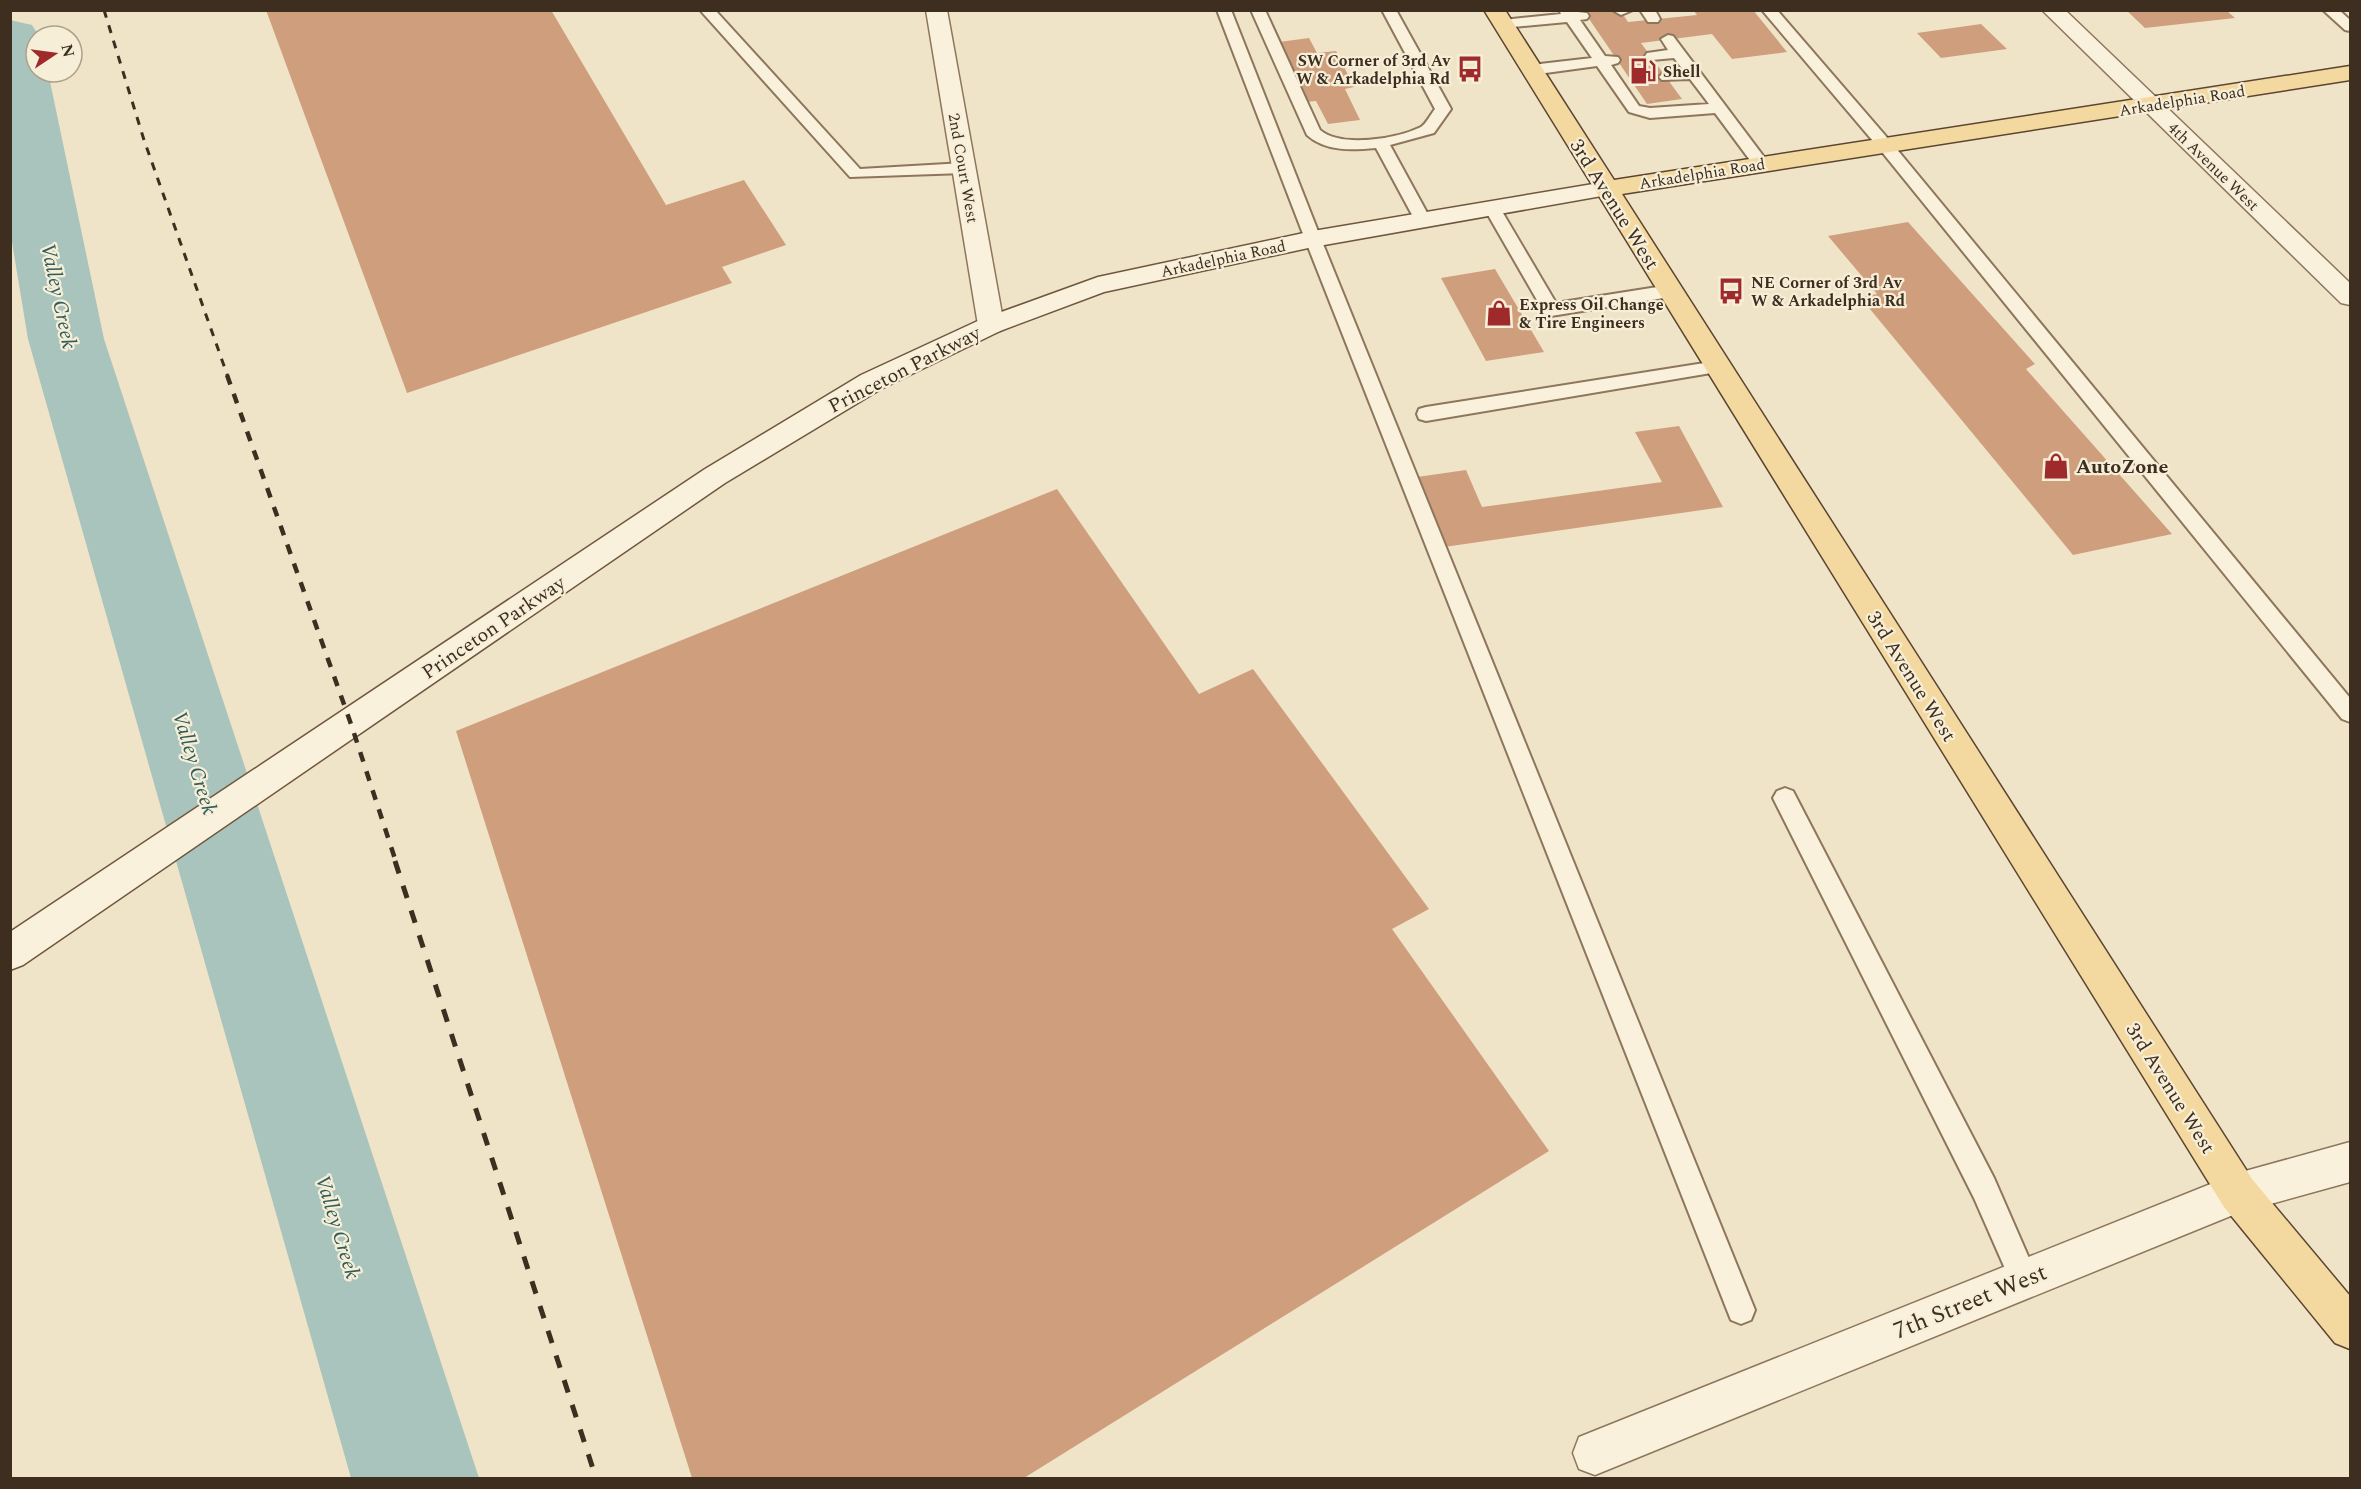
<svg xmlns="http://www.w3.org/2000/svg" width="2361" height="1489" font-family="Spectral,serif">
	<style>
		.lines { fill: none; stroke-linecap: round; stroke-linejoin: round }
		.river { fill: #a9c4bc; fill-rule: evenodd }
		.building { fill: #cf9f7d }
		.lane-casing { stroke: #8d765c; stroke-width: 4 }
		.street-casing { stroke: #8d765c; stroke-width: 3 }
		.secondary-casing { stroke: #6f573f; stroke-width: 3 }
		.primary-casing { stroke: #5b4430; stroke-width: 3 }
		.lane { fill: #faf1dc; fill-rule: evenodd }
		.street { fill: #faf1dc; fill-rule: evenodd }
		.secondary { fill: #faf1dc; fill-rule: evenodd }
		.primary { fill: #f3d9a0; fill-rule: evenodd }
		.rail-far2 { stroke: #3d2e20; stroke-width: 3; stroke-dasharray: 8 8; stroke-linecap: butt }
		.rail-far1 { stroke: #3d2e20; stroke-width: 4.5; stroke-dasharray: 10 10; stroke-linecap: butt }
		.rail { stroke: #3d2e20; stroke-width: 5; stroke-dasharray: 13 13; stroke-linecap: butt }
		.labels { text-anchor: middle; stroke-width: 4.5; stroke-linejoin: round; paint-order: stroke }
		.far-poi-label { font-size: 16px; font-weight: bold; fill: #3d2e20; stroke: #f7eed8; text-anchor: start }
		.far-street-label { font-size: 16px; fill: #3d2e20; stroke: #f7eed8 }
		.street-label { font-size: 20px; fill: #3d2e20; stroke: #f7eed8 }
		.poi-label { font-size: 20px; font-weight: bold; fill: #3d2e20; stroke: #f7eed8; text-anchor: start }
		.water-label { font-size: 21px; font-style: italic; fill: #2f5d5a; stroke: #f7eed8 }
		.near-street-label { font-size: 24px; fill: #3d2e20; stroke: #f7eed8 }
	</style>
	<rect width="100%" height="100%" fill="#f0e4c8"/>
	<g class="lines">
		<path class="river" d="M10,20l22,5 7,11h-3v36h12l56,267 375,1139h-128l-323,-1139 -18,-109z"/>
	</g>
	<path class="building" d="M266,10h285l115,195 78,-25 42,65 -64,22 10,16 -325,110z
		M1583,10h37l8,12 69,-7 -4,-5h60l34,42 -55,7 -20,-25 -71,9 41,56 -35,5z
		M2126,10h100l9,8 -90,10z
		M1981,24l26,25 -66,9 -24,-25z
		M1309,38l8,15 19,-2 18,36 -9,2 15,31 -32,4 -12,-23 -10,1 -27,-60z
		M1908,222l127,142 -9,5 146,165 -99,21 -213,-258 17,-3 -49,-58z
		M1495,269l49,83 -58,9 -45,-83z
		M1679,426l44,81 -279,40 -27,-70 49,-7 16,37 180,-25 -27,-50z
		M1057,489l142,205 54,-25 176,240 -37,20 157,222 -525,327h-332l-236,-747z"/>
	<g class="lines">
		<g class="lane-casing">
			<path id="lane" d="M700,10h15l145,159 104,-6 8,5 -8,5 -114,4z
				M1217,10h14l90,229 434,1071 -4,10 -10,4 -10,-4 -4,-10 -422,-1071z
				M1251,10h14l55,120c21,18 77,9 101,-3 5,-3 10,-13 14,-18l-53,-99h14l55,99 -17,24 -44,12 41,75 -2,4h-12l-41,-76c-24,2 -50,4 -69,-13z
				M1559,10l28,3 2,3 -2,3 -7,1 25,36 13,1 2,3 -2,3 -7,2 28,41 11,2 59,-4 -19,-25 -28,1 -3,-3 3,-3 22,-3 -10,-13 -22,2 -7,-4 2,-3 21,-3 -7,-11 7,-4 5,1 94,125 2,3 -2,3h-12l-40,-54 -65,5 -21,-6 -32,-46 -66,9 -5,-2 -3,-3 8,-5 61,-7 -25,-36 -64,6 -7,-4 7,-4 58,-6z
				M1633,10l-12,5 -7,-4v-1z
				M1640,10h15l5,9 -2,3h-10z
				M1762,10h15l113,131 460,557v24l-8,-3 -464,-572z
				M2323,10h16l11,10v11l-5,-1z
				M1492,203l6,1 2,4 56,95 114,-18 6,2 3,4 -3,4 -6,2 -119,19 -6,-2 -61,-106 2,-4z
				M1717,361l6,2 3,4 -3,4 -297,50 -7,-2 -2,-5 2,-5 7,-2z
				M1785,788l8,3 201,387 44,101 -4,10 -10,4 -10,-4 -40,-91 -201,-400 4,-7z"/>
		</g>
		<g class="street-casing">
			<path id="street" d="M926,10h21l57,315 -4,6 -9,3 -9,-3 -4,-6z
				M2042,10h23l285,273v22l-9,-2z
				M2350,1142v40l-112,31 -643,262 -16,-6 -6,-16 6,-16 659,-264z"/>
		</g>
		<g class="secondary-casing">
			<path id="secondary" d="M1605,182l8,2 4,5 -4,5 -300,53 -209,45 -104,39 -119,58 -156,94 -702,482 -13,5v-38l695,-463 156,-94 121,-56 116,-42 215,-46z"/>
		</g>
		<g class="primary-casing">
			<path id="primary" d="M1484,10h21l109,170 736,-114v14l-728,114 630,985 98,117v53l-15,-6 -111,-136z"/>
		</g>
		<use href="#lane" class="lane"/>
		<use href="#street" class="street"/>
		<use href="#secondary" class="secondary"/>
		<use href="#primary" class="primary"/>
		<path class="rail-far2" d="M104,10l40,130 84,237"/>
		<path class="rail-far1" d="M227,375l124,349 45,138"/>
		<path class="rail" d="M395,861l201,617"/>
	</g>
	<defs>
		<g id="bus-bare" transform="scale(2.07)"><path d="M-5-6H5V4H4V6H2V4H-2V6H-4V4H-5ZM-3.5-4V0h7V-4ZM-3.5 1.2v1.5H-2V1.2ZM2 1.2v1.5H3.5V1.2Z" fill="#9e2a2b" stroke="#f7eed8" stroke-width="2.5" paint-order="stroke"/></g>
		<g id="fuel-bare" transform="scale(2.07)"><path d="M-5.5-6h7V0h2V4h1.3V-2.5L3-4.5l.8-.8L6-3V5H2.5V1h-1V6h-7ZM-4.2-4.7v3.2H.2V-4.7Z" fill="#9e2a2b" stroke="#f7eed8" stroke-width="2.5" paint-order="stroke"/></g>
		<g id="shop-bare" transform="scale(2.07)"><path d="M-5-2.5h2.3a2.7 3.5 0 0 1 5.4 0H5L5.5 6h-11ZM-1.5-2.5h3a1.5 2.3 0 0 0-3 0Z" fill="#9e2a2b" stroke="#f7eed8" stroke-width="2.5" paint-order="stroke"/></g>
	</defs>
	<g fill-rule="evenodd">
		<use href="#bus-bare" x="1470" y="69"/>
		<use href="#fuel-bare" x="1643" y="71"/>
		<use href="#bus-bare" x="1731" y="291"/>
		<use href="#shop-bare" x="1499" y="313"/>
		<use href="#shop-bare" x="2056" y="466"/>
	</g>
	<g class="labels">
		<g class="far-poi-label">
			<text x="1450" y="66" text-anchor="end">SW Corner of 3rd Av<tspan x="1450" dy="18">W &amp; Arkadelphia Rd</tspan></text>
			<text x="1663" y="77">Shell</text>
			<text x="1751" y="288">NE Corner of 3rd Av<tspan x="1751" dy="18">W &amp; Arkadelphia Rd</tspan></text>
			<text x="1519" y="310">Express Oil Change<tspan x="1519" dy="18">&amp; Tire Engineers</tspan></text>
		</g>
		<g class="far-street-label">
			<text transform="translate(2182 100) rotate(-9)" y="6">Arkadelphia Road</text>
			<text transform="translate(2214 166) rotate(44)" y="6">4th Avenue West</text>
			<text transform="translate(964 168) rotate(80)" y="6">2nd Court West</text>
			<text transform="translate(1702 173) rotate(-9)" y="6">Arkadelphia Road</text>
			<text transform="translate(1223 258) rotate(-12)" y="6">Arkadelphia Road</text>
		</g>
		<g class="street-label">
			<text transform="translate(1615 204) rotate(58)" y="7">3rd Avenue West</text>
			<text transform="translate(904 369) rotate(-27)" y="7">Princeton Parkway</text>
			<text transform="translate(493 627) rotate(-34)" y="7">Princeton Parkway</text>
			<text transform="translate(1912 676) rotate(58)" y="7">3rd Avenue West</text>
			<text transform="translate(2171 1088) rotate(58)" y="7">3rd Avenue West</text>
		</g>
		<g class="poi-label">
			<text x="2076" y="473">AutoZone</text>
		</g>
		<g class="water-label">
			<text transform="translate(59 296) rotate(78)" y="7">Valley Creek</text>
			<text transform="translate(195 763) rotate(73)" y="7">Valley Creek</text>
			<text transform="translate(338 1227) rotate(73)" y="7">Valley Creek</text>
		</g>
		<g class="near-street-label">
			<text transform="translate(1970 1301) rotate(-22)" y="8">7th Street West</text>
		</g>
	</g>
	<rect width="2361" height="1489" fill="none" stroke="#3d2e20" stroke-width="24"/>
	<g transform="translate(54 54) rotate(77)"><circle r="28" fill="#f7eed8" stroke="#ada18e" stroke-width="1.5"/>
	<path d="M0-4.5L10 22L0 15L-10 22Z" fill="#9e2a2b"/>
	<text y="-9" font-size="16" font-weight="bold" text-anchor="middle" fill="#3d2e20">N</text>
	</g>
</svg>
